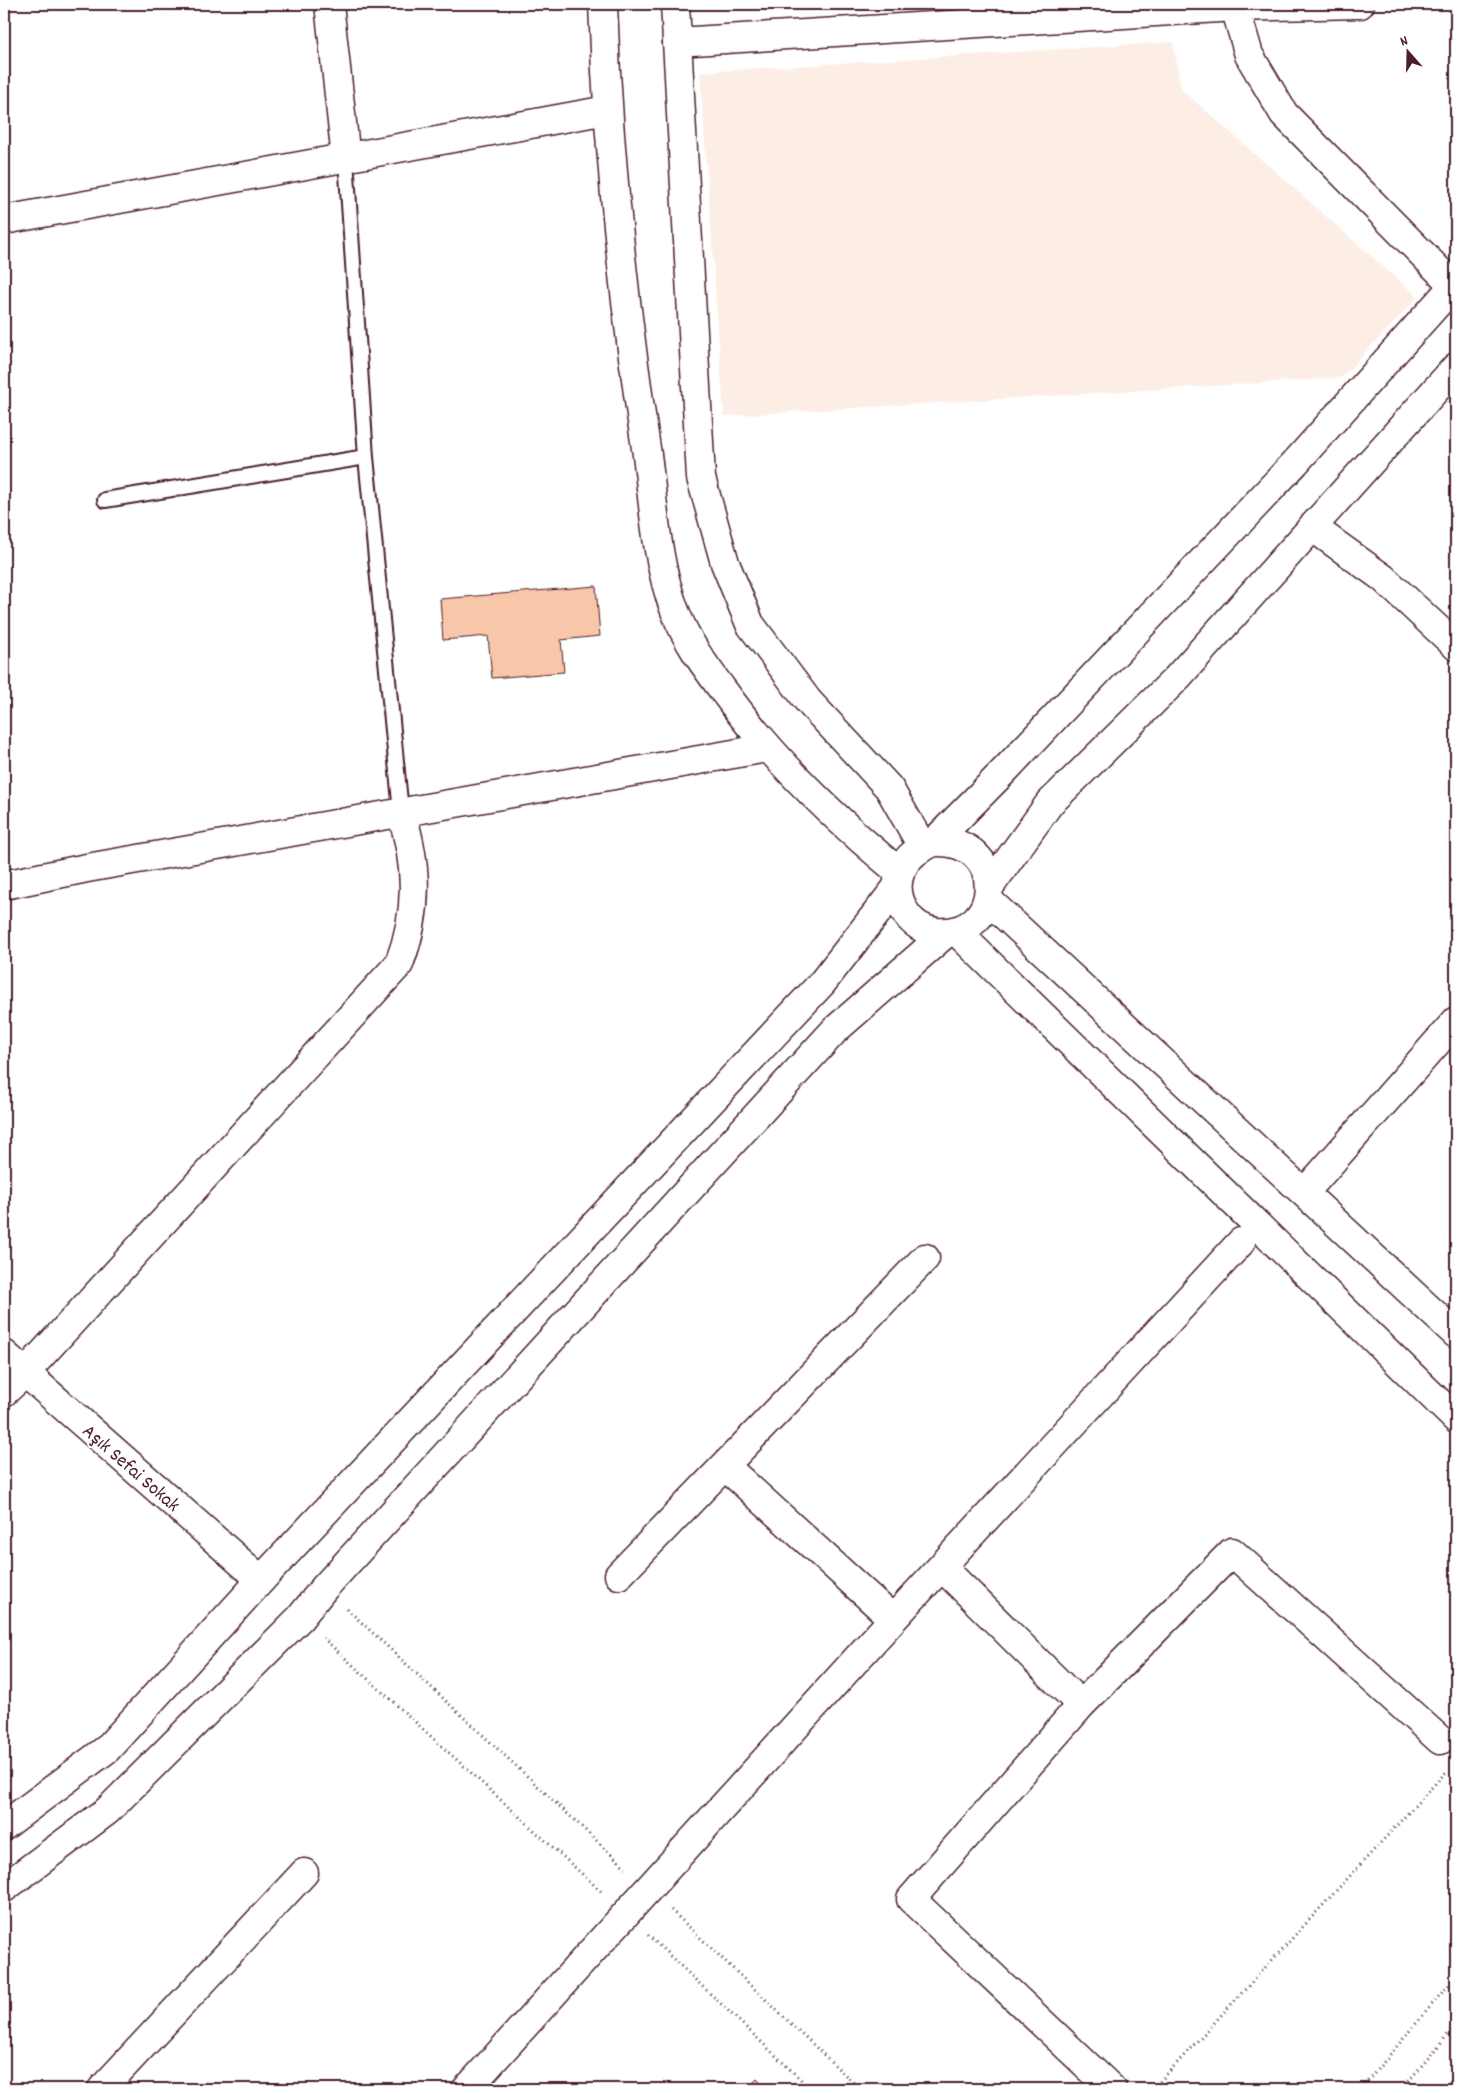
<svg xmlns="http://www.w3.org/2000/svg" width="1460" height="2093" font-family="Dekko,sans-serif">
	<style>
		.built { fill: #fdeee5 }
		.building { fill: #f8c6a8; stroke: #4a1f2b }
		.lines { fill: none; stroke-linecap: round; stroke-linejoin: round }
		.service-casing { stroke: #4a1f2b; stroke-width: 18 }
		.minor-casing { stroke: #4a1f2b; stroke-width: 31 }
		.tertiary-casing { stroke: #4a1f2b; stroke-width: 31 }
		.path { stroke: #4a1f2b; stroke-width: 3; stroke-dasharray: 1 4; stroke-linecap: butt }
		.service { stroke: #fff; stroke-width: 14 }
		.minor { stroke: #fff; stroke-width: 28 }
		.tertiary { stroke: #fff; stroke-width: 28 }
		.labels { text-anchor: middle; stroke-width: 4; stroke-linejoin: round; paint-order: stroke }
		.street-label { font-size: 20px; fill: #4a1f2b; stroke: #fff }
	</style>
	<rect width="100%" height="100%" fill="#fff"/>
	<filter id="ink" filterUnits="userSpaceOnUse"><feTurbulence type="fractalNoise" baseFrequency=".02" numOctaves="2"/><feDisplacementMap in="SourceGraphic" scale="10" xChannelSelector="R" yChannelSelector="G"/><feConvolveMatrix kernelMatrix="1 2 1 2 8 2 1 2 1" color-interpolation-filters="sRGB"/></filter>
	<g filter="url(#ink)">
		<path class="built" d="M1173,42l8,47 237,208 -77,81 -617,38 -24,-344z"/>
		<path class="building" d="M596,586l4,50 -39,4 3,32 -72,6 -4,-42 -45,4 -3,-41z
			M757,2079l10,10h-21z"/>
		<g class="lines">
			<g class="service-casing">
				<path id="service" d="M346,159l20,298 35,355
					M105,500l261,-43"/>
			</g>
			<g class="minor-casing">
				<path id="minor" d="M329,4l17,155
					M1235,7l14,48 35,59 170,172
					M677,42l558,-35 125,-3
					M4,220l603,-110
					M1312,527l71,51 73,68
					M4,885l83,-17 680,-120
					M988,900l468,434
					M956,931l500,488
					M1304,1193l152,-172
					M4,1354l257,226
					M4,1392l21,-19 374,-409c20,-52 19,-99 2,-152
					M725,1466l168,153
					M942,1567l139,138
					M619,1575l306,-317
					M102,2089l202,-216
					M467,2089l426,-470 348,-377
					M1112,2089l-201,-190 170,-194 151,-153 208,188"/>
			</g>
			<g class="tertiary-casing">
				<path id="tertiary" d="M603,4c5,151 21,302 44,451 7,51 9,107 28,156 12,32 33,59 53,86 49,67 108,123 171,175
					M675,4l26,474 24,85 25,61 58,77 81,87 33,58
					M934,842c75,-4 70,96 3,90 -13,-1 -26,-9 -33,-22 -16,-30 0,-57 30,-68l72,-73 289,-306 161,-180
					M990,886l59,-82 127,-125 280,-312
					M4,1826l103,-77 154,-169 561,-597 75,-96
					M4,1888l103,-77 193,-193 24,-30 511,-558 111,-97"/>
			</g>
			<path class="path" d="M347,1609l279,259
				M323,1638l280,255
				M671,1910l189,179
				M648,1935l163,154
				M1153,2089l293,-317
				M1361,2089l95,-113
				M1402,2089l54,-64"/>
			<use href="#service" class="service"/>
			<use href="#minor" class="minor"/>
			<use href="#tertiary" class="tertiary"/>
		</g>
	</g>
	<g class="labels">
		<g class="street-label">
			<text transform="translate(132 1467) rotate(41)" y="7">Aşık Sefai Sokak</text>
		</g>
	</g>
	<rect width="1460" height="2093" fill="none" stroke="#fff" stroke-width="20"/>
	<rect x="10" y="10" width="1440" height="2073" fill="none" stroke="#4a1f2b" stroke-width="2" filter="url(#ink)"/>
	<g transform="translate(1408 52) rotate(340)" stroke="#ffffff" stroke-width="4" paint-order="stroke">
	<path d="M0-4L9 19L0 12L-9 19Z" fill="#4a1f2b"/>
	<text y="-8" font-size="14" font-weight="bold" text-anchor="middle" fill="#4a1f2b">N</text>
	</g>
</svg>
